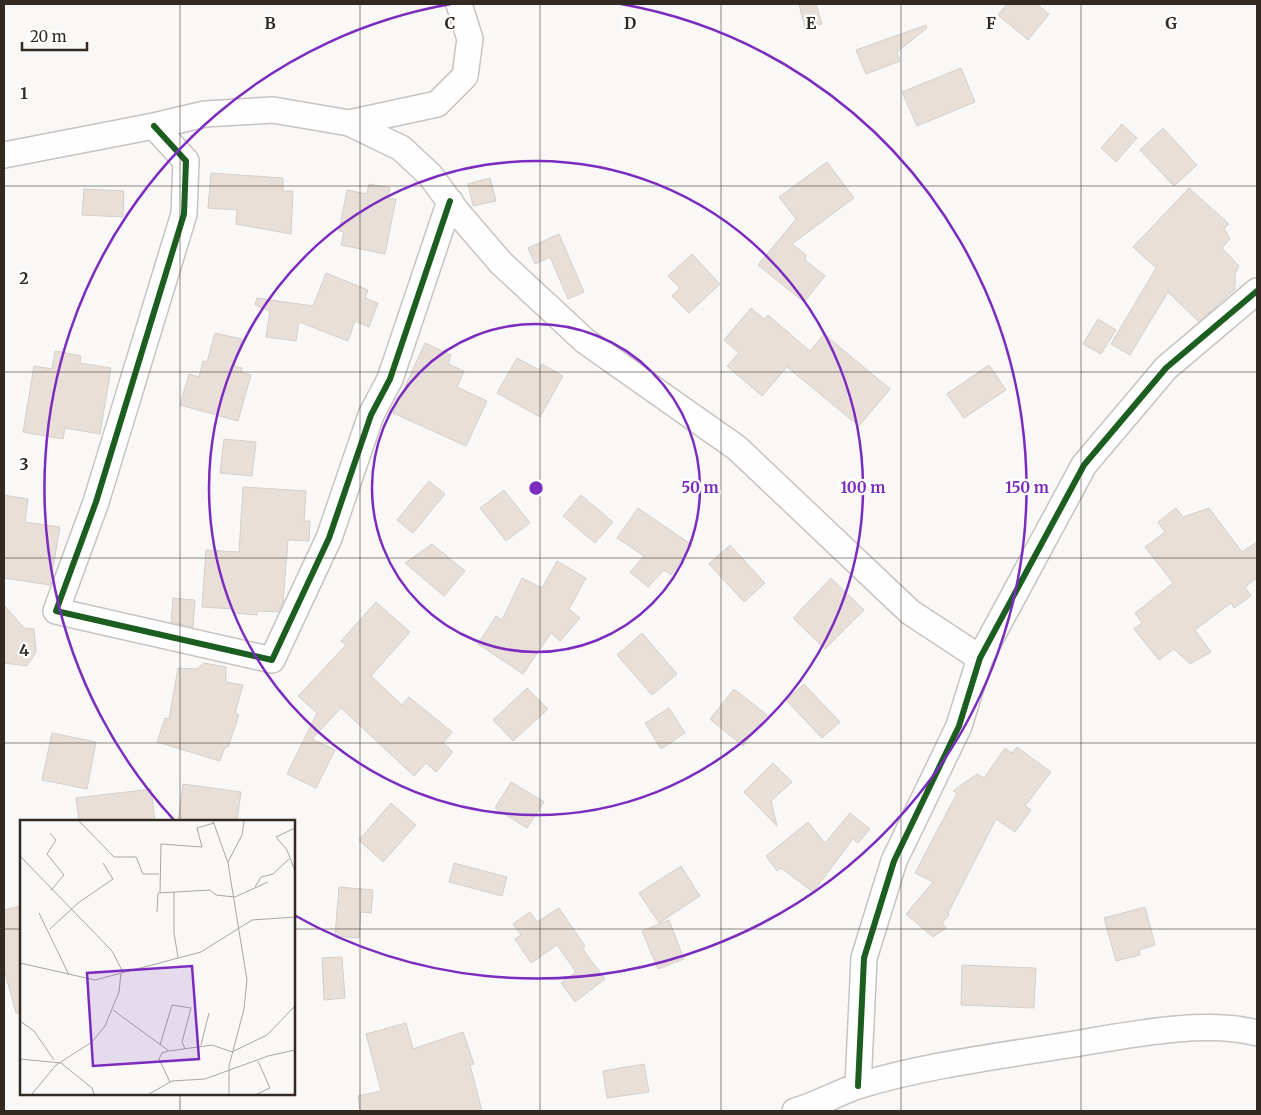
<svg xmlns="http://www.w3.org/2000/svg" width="1261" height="1115" font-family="Merriweather,serif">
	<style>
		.building { fill: #e8dfd8; stroke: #d5cfcb }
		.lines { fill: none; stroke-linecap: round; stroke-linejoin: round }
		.minor-casing { stroke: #c8c3c0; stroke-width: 28 }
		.minor { stroke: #fefefe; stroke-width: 25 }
		.cycleway-casing { stroke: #fff; stroke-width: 9 }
		.cycleway { stroke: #1b5e20; stroke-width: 6 }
		.grid { fill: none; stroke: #322923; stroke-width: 1; stroke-opacity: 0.55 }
		.ring { fill: none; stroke: #7b2cbf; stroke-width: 2.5 }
		.inset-road { fill: none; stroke: #aaa5a2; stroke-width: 1 }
		.view { fill: #7b2cbf; fill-opacity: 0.15; stroke: #7b2cbf; stroke-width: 2.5 }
		.inset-edge { fill: none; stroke: #322923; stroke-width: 2.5 }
		.grid-label { font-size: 16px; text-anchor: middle; font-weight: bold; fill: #322923; stroke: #fff; stroke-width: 4.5; stroke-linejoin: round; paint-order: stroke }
		.centre { fill: #7b2cbf; stroke: #fff; stroke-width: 2.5 }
		.ring-label { font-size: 15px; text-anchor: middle; font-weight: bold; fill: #7b2cbf; stroke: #fff; stroke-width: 4.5; stroke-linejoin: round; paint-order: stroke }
	</style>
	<rect width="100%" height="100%" fill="#faf8f6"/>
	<path class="building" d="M799,4h17l6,20 -17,4z
		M1007,4h30l12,10 -21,26 -30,-25z
		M926,25l1,3 -30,24 3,9 -34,13 -10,-24z
		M961,68l14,34 -58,24 -15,-34z
		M1122,124l15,14 -21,24 -15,-14z
		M1163,128l34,37 -23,21 -34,-36z
		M827,162l27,36 -62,46 14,11 -1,5 20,16 -21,26 -46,-37 38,-46 -17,-22z
		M211,173l72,5v13h10l-2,43 -55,-10 1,-14 -29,-2z
		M490,178l6,23 -23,5 -5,-22z
		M369,184l21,4 -2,10 8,1 -11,55 -44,-9 3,-13 -5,-1 8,-41 20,4z
		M1189,188l40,36 -5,4 6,11 -8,9 17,18 -4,8v15l-36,33 -31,-30 -38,63 -19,-11 45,-76 -23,-21z
		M84,189l40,2 -1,26 -41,-2z
		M559,234l25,58 -16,7 -18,-42 -15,7 -7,-16z
		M692,254l28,30 -31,29 -17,-17 8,-8 -12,-12z
		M326,273l42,17 -3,8 13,5 -9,24 -14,-6 -7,20 -49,-19 -3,19 -30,-4 4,-26 -15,-6 2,-7 56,8z
		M751,308l13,11 4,-4 42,36 14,-17 66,55 -31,37 -72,-59 -25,29 -35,-30 12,-13 -15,-13z
		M1098,319l18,11 -15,24 -18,-10z
		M215,333l27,6 -8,27 8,2 -1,4 10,3 -13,46 -58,-16 9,-31 10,3 4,-16 4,1z
		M425,343l26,12 -3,9 16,7 -7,16 30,14 -21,45 -73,-33z
		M55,351l26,5 -1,7 31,5 -11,66 -35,-6 -2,11 -40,-7 11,-66 18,3z
		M517,358l22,12 3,-6 21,12 -23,41 -43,-24z
		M989,365l17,25 -42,28 -17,-24z
		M224,439l32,3 -4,34 -32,-3z
		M429,481l16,13 -32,39 -16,-13z
		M243,487l63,4 -2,30h6l-1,20 -21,-1 -5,62 -5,10 -21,-1v4l-23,-2v-4l-32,-2 4,-57 33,2z
		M504,490l26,33 -24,18 -26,-33z
		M4,495l24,4 -3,23 35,5 -10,58 -46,-7z
		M581,495l32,27 -18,21 -32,-27z
		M638,508l54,37 -21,30 -7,-5 -16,17 -18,-15 14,-16 -27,-18z
		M1176,508l7,9 26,-9 33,44 15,-10v36l-12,9 6,9 -17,12 -3,-5 -36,27 16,22 -21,12 -16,-15 -15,11 -25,-31 8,-6 -7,-10 38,-30 -28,-36 20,-15 -7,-10z
		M432,544l33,27 -21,25 -39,-33z
		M730,545l35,38 -21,19 -35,-38z
		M557,561l29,17 -17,31 11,9 -20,23 -9,-8 -28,41 -45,-30 18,-28 6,4 20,-42 20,10z
		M831,578l33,32 -39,39 -32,-31z
		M173,598l22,2 -2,27 -22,-5z
		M376,602l34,30 -39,44 31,29 7,-8 43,35 -9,11 10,9 -17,20 -10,-9 -12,13 -73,-68 -29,31 23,11 -19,38 -29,-14 30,-61 -19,-17 48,-51 -5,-4z
		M4,605l20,23 10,1 2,23 -9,14 -23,-3z
		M642,633l35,41 -25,21 -35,-40z
		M204,663l22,4v15l17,3 -8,28 4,2 -11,32h-3l-5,14 -63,-19 8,-24 4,1 9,-51 19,1z
		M804,684l36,38 -18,16 -36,-38z
		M527,688l21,21 -35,32 -20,-21z
		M734,689l33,26 -24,31 -33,-27z
		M669,708l16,25 -24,16 -16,-26z
		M52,733l44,9 -9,47 -45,-9z
		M1017,747l34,25 -26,34 6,4 -16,22 -19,-13 -48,94 1,2 -7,8 4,5 -13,9 -27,-23 27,-32 -18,-9 42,-80 -4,-2 24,-17 7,4 21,-30 7,5z
		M773,763l19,19 -21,19 6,25 -33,-34z
		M511,782l33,20 -17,26 -32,-20z
		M183,784l58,8 -4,29h-59z
		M151,789l4,32h-76l-3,-23z
		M391,803l25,22 -33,37 -24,-22z
		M850,813l20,16 -12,14 -5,-4 -40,53 -32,-24 -4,3 -11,-15 42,-34 17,21z
		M454,863l53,14 -5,19 -53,-14z
		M681,866l19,30 -41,27 -20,-30z
		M339,887l34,3 -2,23 -10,-1 -2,26 -24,-2z
		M21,906v107h-5l-12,-44v-59z
		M1145,907l10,38 -16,5 1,5 -24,6 -12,-43z
		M559,908l26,38 -3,2 23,31 -30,23 -14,-19 15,-11 -19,-27 -26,18 -16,-24 6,-4 -8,-11 17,-12 7,10z
		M669,920l15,39 -26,10 -16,-38z
		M342,957l3,41 -21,2 -2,-42z
		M962,965l74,3 -2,40 -73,-3z
		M406,1023l7,26 50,-17 11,32 -4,1 12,46h-122l-2,-15 23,-5 -15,-57z
		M644,1064l5,28 -42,6 -4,-27z"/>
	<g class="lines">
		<g class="minor-casing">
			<path id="minor" d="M349,123l88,-19 28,-28 5,-37 -11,-35
				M154,126l32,35 -2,53 -88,288 -40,109 216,49 57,-122 42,-123 19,-36 60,-178
				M4,155l150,-29 51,-12 68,-4 76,13 52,25 29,27 28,38 43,50 84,78 152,107 173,164 70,46
				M858,1086l6,-128 30,-97 65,-135 21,-68 104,-193 82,-97 91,-77
				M795,1111c22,-6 42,-18 63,-25 60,-19 134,-29 197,-39 60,-9 144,-29 202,-14"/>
		</g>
		<use href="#minor" class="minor"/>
		<g class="cycleway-casing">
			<path id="cycleway" d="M154,126l32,35 -2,53 -88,288 -40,109 216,49 57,-122 42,-123 19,-36 60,-178
				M858,1086l6,-128 30,-97 65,-135 21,-68 104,-193 82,-97 91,-77"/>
		</g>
		<use href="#cycleway" class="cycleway"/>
	</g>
	<path class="grid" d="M180,4v817M360,4v1107M540,4v1107M721,4v1107M901,4v1107M1081,4v1107M4,186h1253M4,372h1253M4,558h1253M4,743h1253M4,929h17M294,929h963M180,1094v17"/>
	<g class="ring">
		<circle cx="536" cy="488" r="164"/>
		<circle cx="536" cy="488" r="327"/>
		<path d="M174 820A491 491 0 0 1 451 4M621 4A491 491 0 1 1 294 915"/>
	</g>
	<g transform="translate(20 820)">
		<rect width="275" height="275" fill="#faf8f6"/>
		<path class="inset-road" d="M59,1l35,36h22l7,17h16M193,1l15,42 19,117 -3,29 -15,57v28M275,8l-19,9 11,13 8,21M30,13l6,7 -9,14 17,21 -13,15M0,36l92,95 11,21M208,42l14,-27 2,-14M235,67l6,-10 12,-3 16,-15M140,72l1,-48 41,3 -5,-19 17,-5M154,72v41l4,24M137,92l1,-19 52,-3 6,5 19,2 33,-15M19,93l30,62M30,109l28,-26 35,-24 -10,-16M0,143l75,17 106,-28 51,-32 43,-3M93,190l56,41 43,-6 20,7 35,-17 28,-29M0,201l14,10 20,29M140,225l12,-40 19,3 -9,34 3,7M181,225l8,-32M148,231l-6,2 -3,6 11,23M0,239l41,4 31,25 2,6M12,274l24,-29 36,-23 13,-16 14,-34 2,-19M129,274l23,-13 33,-2 63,-23 27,-6M237,274l13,-6 -12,-27"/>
		<path class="view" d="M172,146l7,93 -106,7 -6,-93z"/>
		<rect width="275" height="275" class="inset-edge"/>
	</g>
	<g class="grid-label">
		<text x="270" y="29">B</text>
		<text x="450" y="29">C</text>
		<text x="630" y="29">D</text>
		<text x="811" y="29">E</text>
		<text x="991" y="29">F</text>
		<text x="1171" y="29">G</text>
		<text x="24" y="99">1</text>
		<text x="24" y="284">2</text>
		<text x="24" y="470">3</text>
		<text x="24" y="656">4</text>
	</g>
	<circle cx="536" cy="488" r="8" class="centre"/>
	<g class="ring-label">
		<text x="700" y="493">50 m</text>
		<text x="863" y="493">100 m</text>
		<text x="1027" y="493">150 m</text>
	</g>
	<rect width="1261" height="1115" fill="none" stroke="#322923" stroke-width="10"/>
	<path d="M22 42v8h65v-8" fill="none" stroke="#322923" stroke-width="2.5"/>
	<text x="30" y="42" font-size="15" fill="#322923" stroke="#ffffff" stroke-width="4" paint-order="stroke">20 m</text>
</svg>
